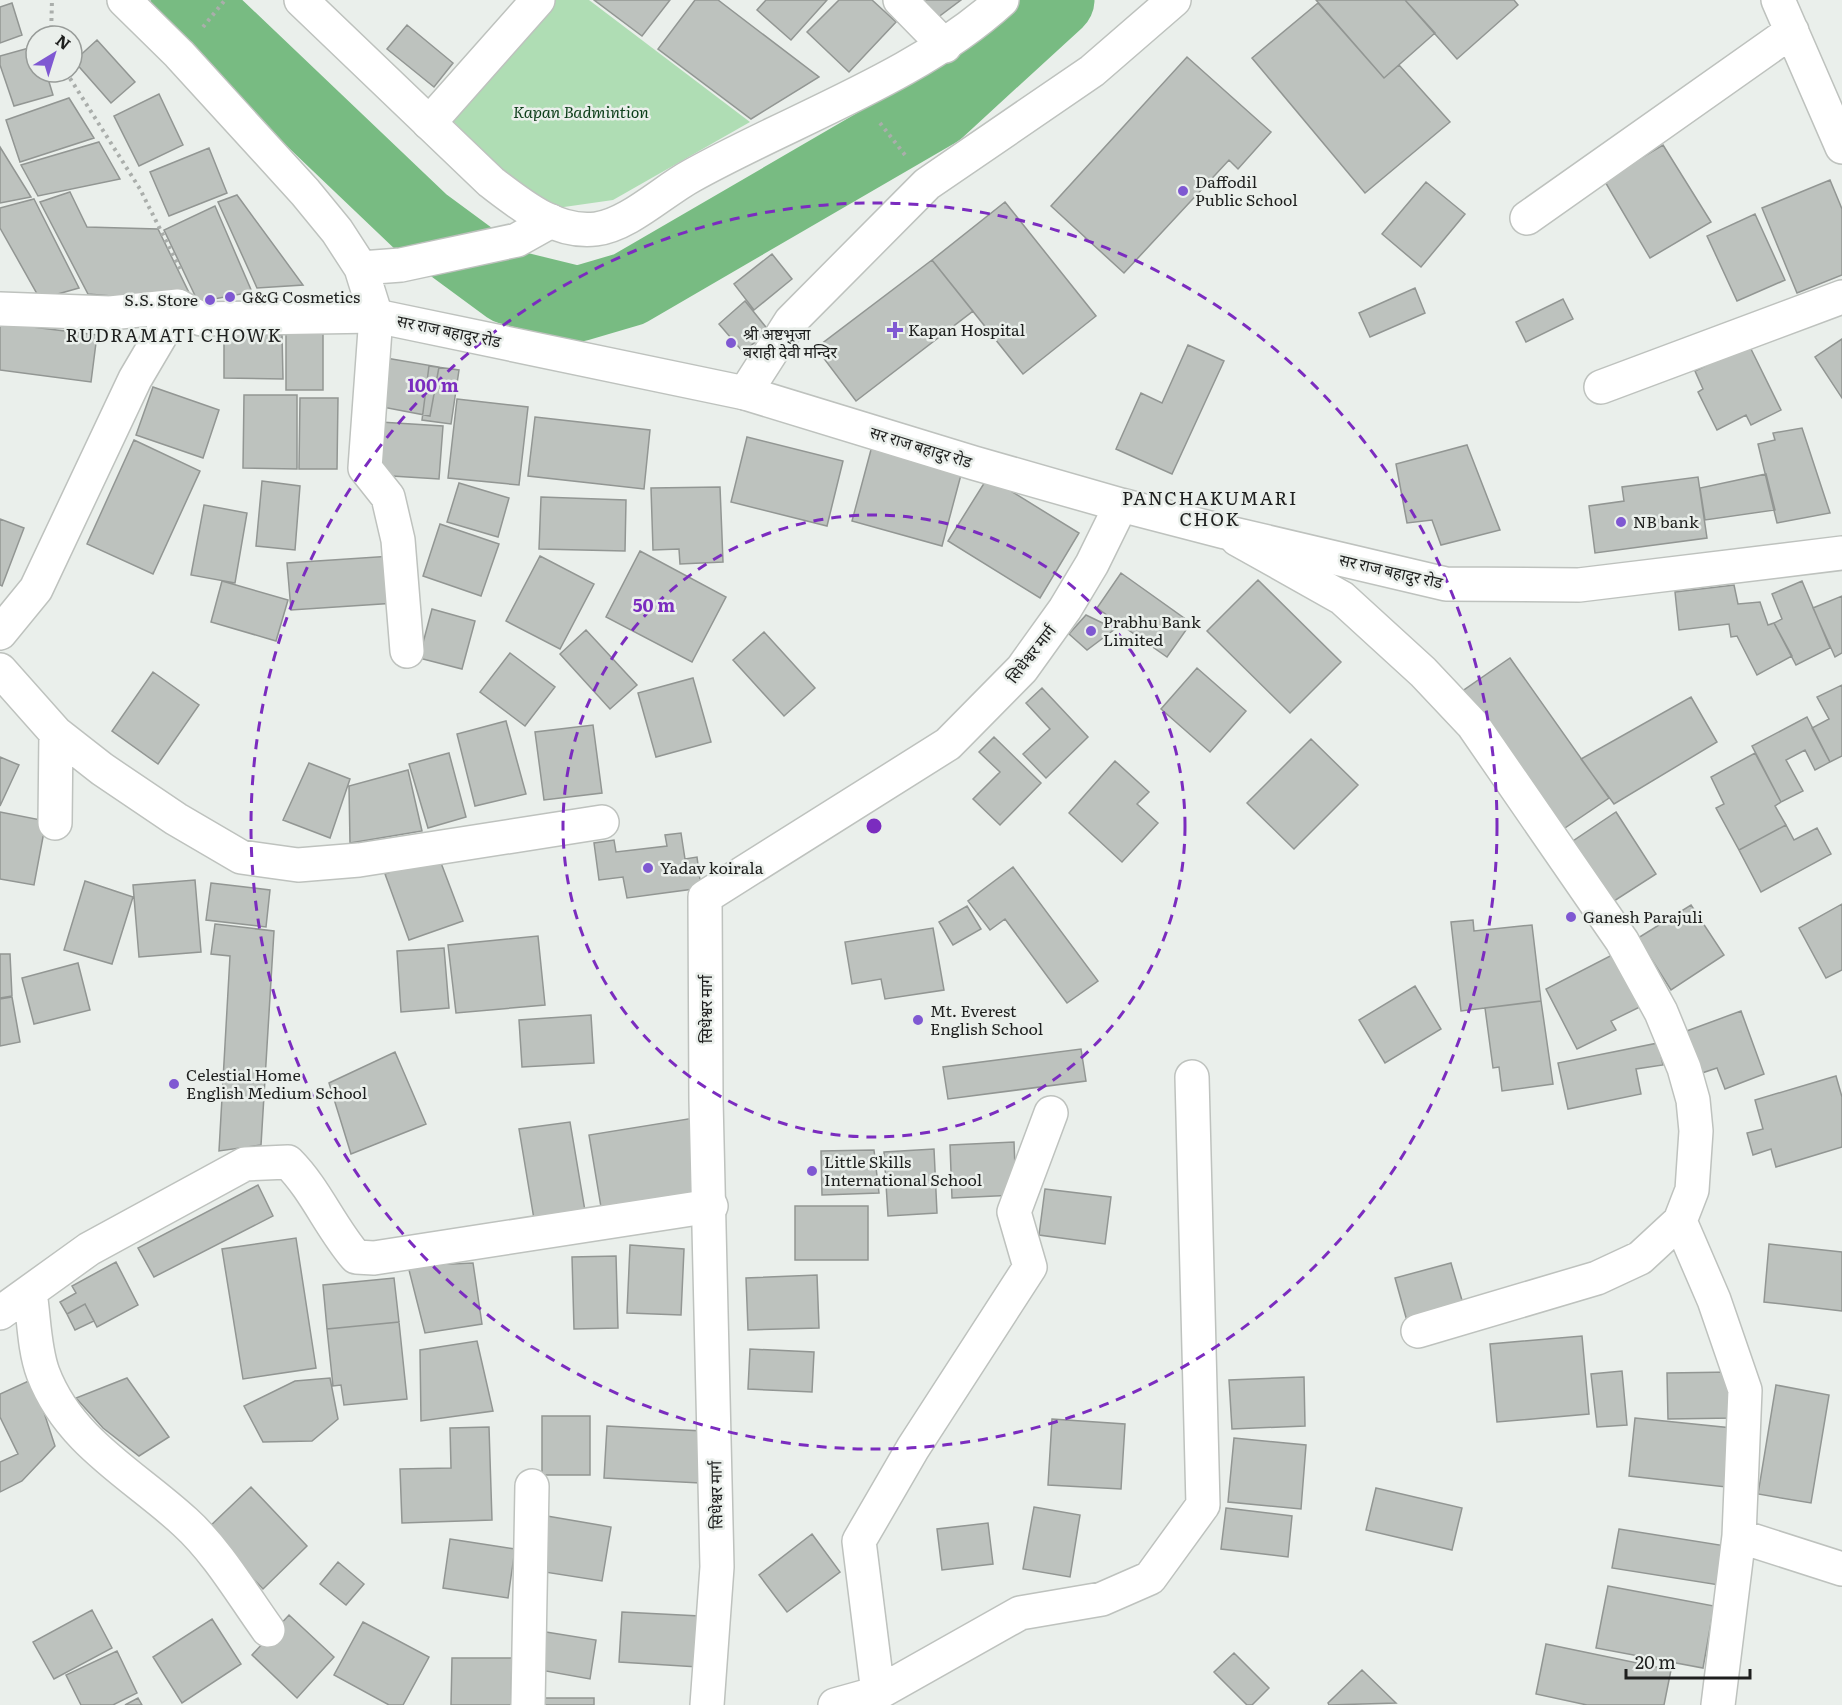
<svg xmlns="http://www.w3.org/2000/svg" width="1842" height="1705" font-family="Literata,'Noto Sans Devanagari',serif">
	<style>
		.green { fill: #afddb4 }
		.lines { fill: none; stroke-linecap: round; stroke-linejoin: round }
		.river { stroke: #78bb82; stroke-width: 75 }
		.building { fill: #bdc2be; stroke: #929693; stroke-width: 1.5 }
		.street-casing { stroke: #bec2be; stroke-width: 36 }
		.secondary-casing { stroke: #bec2be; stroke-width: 36 }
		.path { stroke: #aaaeab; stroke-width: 4; stroke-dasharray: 3 4.5; stroke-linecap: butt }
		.street { stroke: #fff; stroke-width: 33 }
		.secondary { stroke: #fff; stroke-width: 33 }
		.ring { fill: none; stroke: #7b2cbf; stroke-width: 3; stroke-dasharray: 10 8 }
		.poi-dot { fill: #7f58d2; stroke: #eaefeb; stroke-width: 2 }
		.labels { text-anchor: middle; stroke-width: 5; stroke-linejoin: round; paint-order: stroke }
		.park-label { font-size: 16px; font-style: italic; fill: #0c3e19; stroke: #eaefeb }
		.poi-label { font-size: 16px; fill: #1e1f1e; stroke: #eaefeb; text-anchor: start }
		.street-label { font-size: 16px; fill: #1e1f1e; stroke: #eaefeb }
		.neighbourhood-label { font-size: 18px; letter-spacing: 1.5px; fill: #1e1f1e; stroke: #eaefeb }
		.centre { fill: #7b2cbf; stroke: #eaefeb; stroke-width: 3 }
		.ring-label { font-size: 18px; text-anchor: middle; font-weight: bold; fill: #7b2cbf; stroke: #eaefeb; stroke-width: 5; stroke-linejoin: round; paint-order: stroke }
	</style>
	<rect width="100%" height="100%" fill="#eaefeb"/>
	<path class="green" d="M555,0h34l161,122 -137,78 -56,8 -55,-38 -49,-49z"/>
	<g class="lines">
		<path class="river" d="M188,0l234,223 87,64 69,17 51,-15 308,-179 120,-110"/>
	</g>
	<path class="building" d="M594,0h76l-28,36z
		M695,0h23l101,77 -68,42 -93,-70z
		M766,0h61l-36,40 -34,-30z
		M839,0h33l24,22 -47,50 -42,-40z
		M923,0h38l-24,18z
		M1316,0h89l30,33 -51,45z
		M1405,0h109l4,5 -61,54z
		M12,3l10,32 -22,8v-36z
		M1318,3l66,75 15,-13 51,57 -85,71 -113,-135z
		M407,25l46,38 -19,24 -47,-38z
		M97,40l38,42 -24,21 -37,-42z
		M36,46v26h10l7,23 -39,11 -14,-41v-9z
		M1187,57l84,75 -33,37 -9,-9 -105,113 -73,-67z
		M159,94l24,51 -44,21 -25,-50z
		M69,98l25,40 -74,24 -14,-42z
		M99,142l21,37 -82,17 -17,-31z
		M1663,145l48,77 -61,36 -46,-78z
		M0,147l31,50 -31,6z
		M209,148l18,45 -58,23 -19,-44z
		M1830,180l12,29v66l-45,18 -35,-85z
		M1426,182l39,32 -44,53 -39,-33z
		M70,192l17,35 71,2 36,74 -106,-9 -48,-92z
		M237,195l66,90 -46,3 -39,-86z
		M34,199l45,89 -39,11 -40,-71v-20z
		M1005,202l91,114 -73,58 -91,-114z
		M215,206l37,86 -54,10 -34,-72z
		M1755,214l30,66 -48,21 -30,-65z
		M772,254l20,25 -38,31 -20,-26z
		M932,260l41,51 -117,90 -40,-53z
		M1415,288l10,25 -55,24 -11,-24z
		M1563,299l10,20 -47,23 -10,-20z
		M745,301l24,30 -26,21 -24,-28z
		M0,323l97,12 -6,47 -91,-12z
		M323,332v58h-37v-57z
		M224,334l58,1 1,44 -59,-1z
		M1842,339v59l-27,-41z
		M1188,345l36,16 -52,113 -56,-25 25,-56 21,10z
		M1749,345l32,65 -30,15 -5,-10 -29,15 -19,-38 5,-3 -8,-18z
		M386,358l53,9 -9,49 -53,-10z
		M429,366l30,4 -8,54 -29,-4z
		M153,387l66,23 -16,48 -67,-23z
		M244,395h53v74l-54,-1z
		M300,398h38l-1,71h-38z
		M457,399l71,8 -9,78 -71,-7z
		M535,417l115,13 -6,59 -116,-13z
		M380,422l63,4 -4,53 -63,-4z
		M1802,428l28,85 -53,10 -19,-79 17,-4 -2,-7z
		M747,437l96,24 -16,65 -96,-24z
		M134,440l66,31 -47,103 -66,-30z
		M1467,445l33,85 -59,15 -9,-25 -25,3 -11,-59z
		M872,446l90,25 -20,75 -90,-25z
		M1766,474l9,36 -70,10 -5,-32z
		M988,477l91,56 -39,65 -92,-57z
		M1698,477l9,61 -112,15 -6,-47 35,-5 -2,-14z
		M262,481l38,5 -5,64 -39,-4z
		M459,483l50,15 -11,39 -51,-15z
		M720,487l3,75 -43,2 -1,-15 -26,1 -2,-62z
		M541,497l85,3 -1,51 -86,-2z
		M204,505l43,8 -12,70 -44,-8z
		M0,519l24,9 -22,58 -2,-1z
		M440,524l59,20 -18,52 -58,-20z
		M640,551l86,46 -34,65 -86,-45z
		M392,556l4,47 -105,7 -4,-47z
		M540,556l54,28 -34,65 -54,-28z
		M1121,573l70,50 -24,34 -70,-49z
		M1258,580l83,82 -51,51 -83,-82z
		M222,581l66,19 -12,41 -65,-19z
		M1802,581l28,67 -34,17 -22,-42 8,-4 -10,-25z
		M1734,585l4,19 22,-2 8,23 6,-2 18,33 -35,19 -20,-39 -6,1 -2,-13 -50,6 -4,-38z
		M1842,596v57l-7,4 -22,-49z
		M432,609l43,12 -13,48 -43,-11z
		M1086,615l29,14 -28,21 -18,-16z
		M586,630l51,55 -27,24 -50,-55z
		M764,632l51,56 -31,28 -51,-56z
		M510,653l45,34 -30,39 -45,-34z
		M1510,658l99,140 -50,34 -98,-140z
		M1197,668l49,43 -36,41 -49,-43z
		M153,672l46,33 -41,59 -46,-33z
		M693,678l18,64 -55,15 -18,-64z
		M1842,685v71l-12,6 -18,-34 17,-9 -12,-22z
		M1042,688l46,49 -42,41 -23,-24 27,-25 -24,-26z
		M1691,697l26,45 -103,62 -33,-45z
		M1807,717l23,45 -15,8 -10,-20 -19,10 17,31 -22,11 -29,-56z
		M506,721l20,73 -51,12 -18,-72z
		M593,725l9,68 -58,7 -9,-68z
		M994,737l47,46 -41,42 -27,-26 27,-27 -21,-20z
		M1311,739l47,46 -64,64 -47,-46z
		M449,753l17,64 -38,11 -19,-64z
		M1755,753l26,49 -6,4 11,19 -47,25 -23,-42 8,-4 -13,-27z
		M0,757l19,8 -19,41z
		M1115,761l34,31 -12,12 21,19 -36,39 -53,-49z
		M309,763l41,16 -20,59 -47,-18z
		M408,770l14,61 -72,12 -1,-57z
		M0,812l46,9 -12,64 -34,-6z
		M1616,812l40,62 -45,29 -41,-60z
		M1786,825l8,15 23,-12 14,26 -70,38 -22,-42z
		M681,833l4,26 12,-2 4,31 -74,10 -4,-21 -24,3 -5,-37 20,-3 2,12 51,-6 -2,-11z
		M438,855l25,66 -54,19 -24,-66z
		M1013,867l85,114 -31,22 -62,-84 -15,11 -22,-29z
		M195,880l6,72 -62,5 -6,-72z
		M85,881l48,16 -21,67 -48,-14z
		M211,883l59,7 -4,37 -60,-7z
		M1842,904v66l-16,8 -27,-50z
		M1691,905l33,50 -53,35 -33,-52z
		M967,906l14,23 -28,16 -14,-23z
		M1473,920l1,11 58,-6 9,76 -80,10 -10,-89z
		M215,924l59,7 -13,214 -42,6 11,-195 -19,-2z
		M933,928l11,62 -59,9 -4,-20 -29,5 -7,-42z
		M538,936l7,69 -89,8 -8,-68z
		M444,948l5,60 -48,4 -4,-61z
		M1616,953l28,52 -33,16 5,9 -39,19 -31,-60z
		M0,954h10l2,42 -12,2z
		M78,963l12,47 -56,14 -12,-46z
		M1415,986l26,43 -56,34 -26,-43z
		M12,997l8,45 -20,4v-47z
		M1541,1001l12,83 -51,7 -3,-24 -6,1 -8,-60z
		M1741,1011l23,63 -39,15 -8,-21 -18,6 -15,-42z
		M591,1015l3,48 -72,4 -3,-47z
		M1658,1043l5,22 -27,4 5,25 -73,15 -10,-46z
		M1081,1049l5,32 -138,18 -5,-32z
		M395,1052l31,72 -75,30 -22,-71z
		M1836,1076l6,21v50l-66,20 -5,-18 -18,6 -6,-22 16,-4 -8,-29z
		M694,1118l13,78 -105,17 -13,-78z
		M570,1122l15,89 -51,8 -15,-90z
		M1014,1142l2,53 -64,3 -2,-53z
		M934,1149l3,64 -49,3 -4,-64z
		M874,1150l5,43 -57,2 -1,-44z
		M258,1185l15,31 -119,61 -16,-29z
		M1045,1189l66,8 -6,47 -66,-9z
		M795,1206h73v54h-73z
		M296,1238l20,130 -73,11 -21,-130z
		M1769,1244l73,8v59l-78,-9z
		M630,1245l54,4 -3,66 -54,-2z
		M616,1256l2,72 -44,1 -2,-72z
		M116,1262l22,43 -41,22 -12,-23 -18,10 -7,-12 16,-9 -4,-7z
		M473,1263l9,61 -57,9 -17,-67z
		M1451,1263l13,44 -57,14 -12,-43z
		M817,1275l2,53 -71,2 -2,-52z
		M394,1278l5,44 -72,7 -4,-44z
		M85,1304l9,17 -19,9 -8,-16z
		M399,1322l8,77 -63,6 -3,-20 -8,1 -6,-57z
		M1582,1336l7,78 -92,8 -7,-78z
		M477,1341l16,70 -72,10 -1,-71z
		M750,1349l64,3 -2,40 -64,-3z
		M1622,1371l5,54 -30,2 -6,-53z
		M1732,1372l1,46 -65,1 -1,-46z
		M1304,1377l1,49 -73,3 -3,-49z
		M127,1378l42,59 -30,19 -36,-28 -27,-30z
		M330,1378l8,41 -26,22 -49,1 -19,-36 51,-25z
		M33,1379l22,67 -33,35 -22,11v-30l18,-8 -18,-37v-23z
		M1776,1385l53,10 -18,108 -53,-9z
		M542,1416h48v59h-48z
		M1635,1418l107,11 -7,59 -106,-12z
		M1052,1419l73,5 -4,65 -73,-4z
		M607,1426l96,5 -3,52 -96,-5z
		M489,1427l3,93 -90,3 -2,-54 51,-1 -1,-40z
		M1234,1438l72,7 -5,64 -73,-7z
		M251,1487l56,59 -44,43 -57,-59z
		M1376,1488l86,20 -10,42 -86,-20z
		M1034,1507l46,8 -10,62 -47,-8z
		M1226,1508l66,8 -4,41 -67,-8z
		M547,1516l64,11 -9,54 -64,-10z
		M988,1523l5,41 -51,6 -5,-41z
		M1619,1529l107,17 -7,39 -107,-17z
		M812,1534l28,38 -53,40 -28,-37z
		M450,1539l65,10 -7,49 -65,-10z
		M338,1562l26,22 -18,21 -26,-21z
		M1608,1586l106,20 -11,62 -107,-20z
		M92,1610l20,38 -58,31 -21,-37z
		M622,1612l78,4 -2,51 -79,-5z
		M289,1615l45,42 -37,41 -45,-43z
		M212,1619l29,45 -59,39 -29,-46z
		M363,1622l66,35 -26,48h-14l-55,-30z
		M546,1632l50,8 -6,39 -50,-9z
		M1546,1644l125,26 -7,35h-77l-51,-11z
		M117,1651l20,42 -24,12h-32l-15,-30z
		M1234,1653l35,35 -17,17h-5l-33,-33z
		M452,1658h60l-1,47h-60z
		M1362,1670l34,33 -67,2 -1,-2z
		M138,1698l4,7h-17z
		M542,1698h52v7h-52z"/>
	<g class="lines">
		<g class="street-casing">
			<path id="street" d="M124,0l55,54 126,138 32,39 24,37 15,48 -11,152 23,29 10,43 9,111
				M900,0l45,46
				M1778,0l64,147
				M429,123l109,-123
				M1527,218l265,-187
				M361,268l40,-3 116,-25 34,-19
				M1601,387l241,-90
				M745,393l46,-72 136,-137 165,-113 82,-71
				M1237,539l105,59 81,74 50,53 149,216 39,71 23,56 9,32 3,31 -4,59 -12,31 -40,37 -43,20 -179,53
				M0,670l56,63 46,36 74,50 65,38 57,8 61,-5 243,-38
				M55,823l1,-90
				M1680,1221l34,79 31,90 -6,146 -21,169
				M30,1292c4,26 4,57 13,81 26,69 91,102 142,149 33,30 57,72 83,108
				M0,1313l89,-64 156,-85 43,-2c28,28 42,65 68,95l18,1 337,-52
				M1739,1536l103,33
				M878,1693l-19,-152 54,-93 117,-181 -16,-55 37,-99
				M528,1705l4,-219
				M835,1705l43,-12 142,-80 82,-14 48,-21 53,-73 -11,-428"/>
		</g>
		<g class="secondary-casing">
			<path id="secondary" d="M301,0l190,182c30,23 65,52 105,47 32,-4 66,-37 95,-53 100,-56 227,-99 311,-176
				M0,309l110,4 68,-7 23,13 175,-3 369,77 229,70 147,42 104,27 221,52 133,1 263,-32
				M0,633l36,-44 99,-210 43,-73
				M707,1705l10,-138 -11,-467 -1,-203 243,-153 74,-75 43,-60 27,-45 29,-59"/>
		</g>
		<path class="path" d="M203,27l22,-27
			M51,36l1,-36
			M66,72l74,117 40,80
			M880,123l25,32"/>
		<use href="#street" class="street"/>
		<use href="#secondary" class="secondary"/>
	</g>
	<g class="ring">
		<circle cx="874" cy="826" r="311"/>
		<circle cx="874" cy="826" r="623"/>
	</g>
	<g class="poi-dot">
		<circle cx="1183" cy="191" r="6"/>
		<circle cx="230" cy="297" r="6"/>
		<circle cx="210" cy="300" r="6"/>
		<path d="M892 321h6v6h6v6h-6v6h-6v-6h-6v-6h6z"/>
		<circle cx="731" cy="343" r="6"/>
		<circle cx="1621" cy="522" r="6"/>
		<circle cx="1091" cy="631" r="6"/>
		<circle cx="648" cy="868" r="6"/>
		<circle cx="1571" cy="917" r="6"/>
		<circle cx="918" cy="1020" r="6"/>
		<circle cx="174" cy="1084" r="6"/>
		<circle cx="812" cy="1171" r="6"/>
	</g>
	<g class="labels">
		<g class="park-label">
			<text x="581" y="118">Kapan Badmintion</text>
		</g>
		<g class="poi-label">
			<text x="1195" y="188">Daffodil<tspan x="1195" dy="18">Public School</tspan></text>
			<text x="242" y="303">G&amp;G Cosmetics</text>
			<text x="198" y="306" text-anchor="end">S.S. Store</text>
			<text x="908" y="336">Kapan Hospital</text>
			<text x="743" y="340">श्री अष्टभुजा<tspan x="743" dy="18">बराही देवी मन्दिर</tspan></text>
			<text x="1633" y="528">NB bank</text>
			<text x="1103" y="628">Prabhu Bank<tspan x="1103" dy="18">Limited</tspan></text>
			<text x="660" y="874">Yadav koirala</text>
			<text x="1583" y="923">Ganesh Parajuli</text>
			<text x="930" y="1017">Mt. Everest<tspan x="930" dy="18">English School</tspan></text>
			<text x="186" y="1081">Celestial Home<tspan x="186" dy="18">English Medium School</tspan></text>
			<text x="824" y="1168">Little Skills<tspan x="824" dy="18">International School</tspan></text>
		</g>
		<g class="street-label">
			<text transform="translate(449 331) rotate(12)" y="6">सर राज बहादुर रोड</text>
			<text transform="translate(921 447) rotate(17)" y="6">सर राज बहादुर रोड</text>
			<text transform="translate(1391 571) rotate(13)" y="6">सर राज बहादुर रोड</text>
			<text transform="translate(1031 654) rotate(-52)" y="6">सिधेश्वर मार्ग</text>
			<text transform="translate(706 1009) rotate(-90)" y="6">सिधेश्वर मार्ग</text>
			<text transform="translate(716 1495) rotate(-91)" y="6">सिधेश्वर मार्ग</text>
		</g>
		<g class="neighbourhood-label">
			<text x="174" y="342">RUDRAMATI CHOWK</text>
			<text x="1210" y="505">PANCHAKUMARI<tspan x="1210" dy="21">CHOK</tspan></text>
		</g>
	</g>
	<circle cx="874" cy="826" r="9" class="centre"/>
	<g class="ring-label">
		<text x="433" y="392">100 m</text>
		<text x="654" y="612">50 m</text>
	</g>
	<g transform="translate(54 54) rotate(38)"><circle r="28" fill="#eaefeb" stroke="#989c99" stroke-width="1.5"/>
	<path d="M0-4.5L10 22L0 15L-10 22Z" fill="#7f58d2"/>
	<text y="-9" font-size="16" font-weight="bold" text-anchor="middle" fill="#1e1f1e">N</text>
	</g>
	<path d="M1626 1669v9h124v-9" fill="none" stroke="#1e1f1e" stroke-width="3"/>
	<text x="1635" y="1669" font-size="18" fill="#1e1f1e" stroke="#eaefeb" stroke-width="4.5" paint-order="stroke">20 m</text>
</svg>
